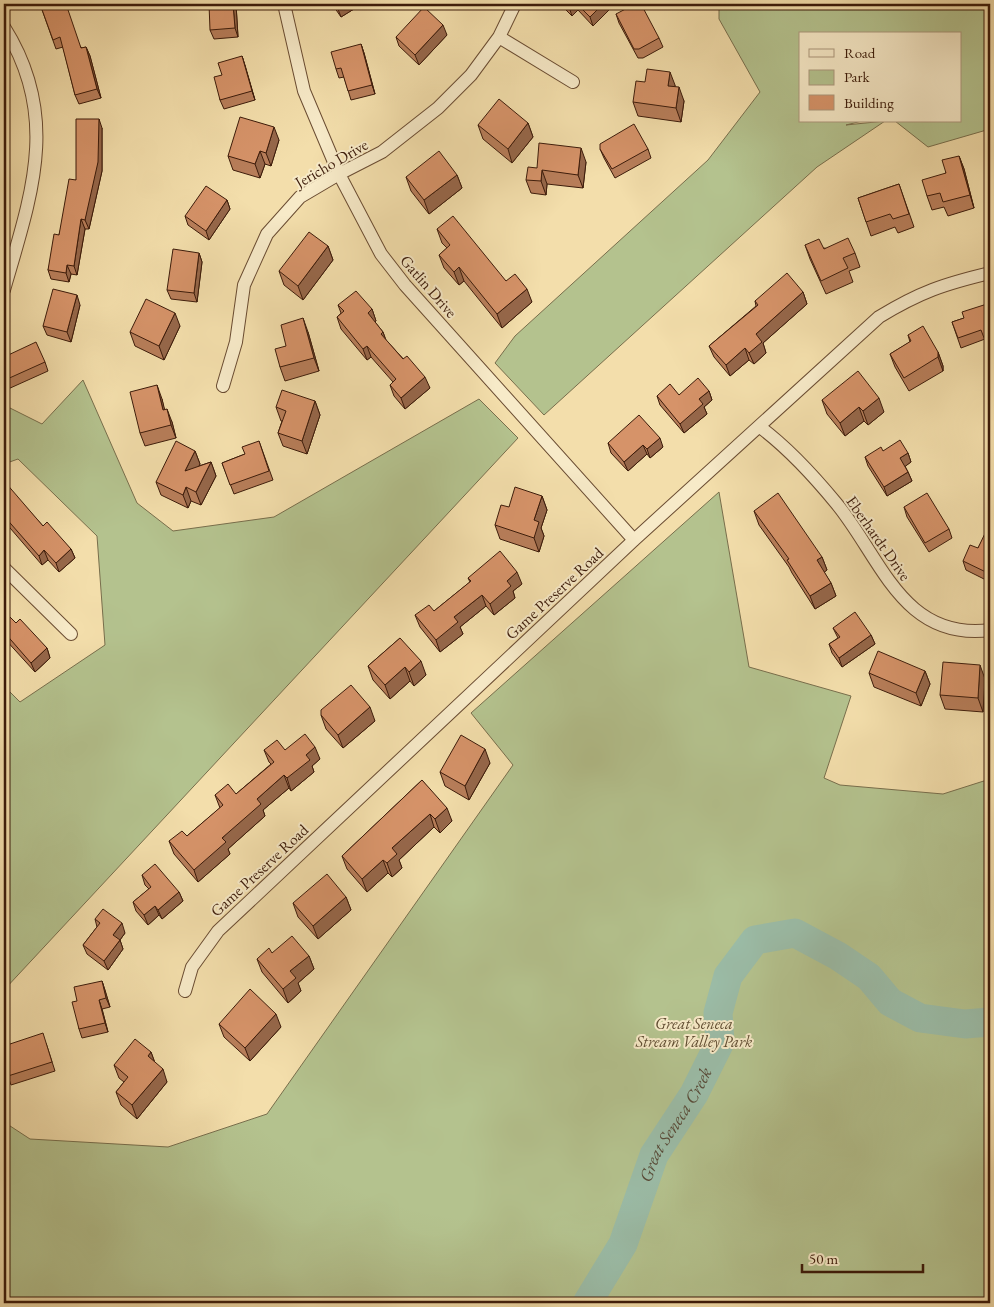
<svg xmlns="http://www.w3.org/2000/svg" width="994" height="1307" font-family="'EB Garamond',serif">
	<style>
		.green { fill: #b4c28e; stroke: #786e4c }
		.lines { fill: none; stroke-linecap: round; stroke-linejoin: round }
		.river { stroke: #9bbca7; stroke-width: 29 }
		.street-casing { stroke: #6a4c32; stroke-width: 14 }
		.street { stroke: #f7eac8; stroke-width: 12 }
		.wall { fill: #b87e5a; stroke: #3c1b0a }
		.shaded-wall { fill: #96674a; stroke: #3c1b0a }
		.building { fill: #d69369; stroke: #3c1b0a }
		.labels { text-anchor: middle; stroke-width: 4; stroke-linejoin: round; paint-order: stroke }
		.street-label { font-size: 16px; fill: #3c1b0a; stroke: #f7eac8 }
		.park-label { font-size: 16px; font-style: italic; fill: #604d32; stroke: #f7eac8 }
		.water-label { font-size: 18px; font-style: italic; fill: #584b39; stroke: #f7eac8 }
	</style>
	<rect width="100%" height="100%" fill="#f3deab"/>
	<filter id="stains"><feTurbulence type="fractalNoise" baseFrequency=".004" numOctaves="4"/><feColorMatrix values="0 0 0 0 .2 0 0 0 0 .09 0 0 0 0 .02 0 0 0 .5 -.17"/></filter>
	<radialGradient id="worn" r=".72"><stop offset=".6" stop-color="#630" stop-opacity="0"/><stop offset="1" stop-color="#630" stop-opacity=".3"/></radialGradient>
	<path class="green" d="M719,4h271v125l-62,18 -33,-26h65v-87h-160v87h62l-16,4 39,-4 -68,46 -273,248 -49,-52 20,-27 193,-176 52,-68 -41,-73z
		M83,380l54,123 36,28 101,-14 205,-118 39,39 -514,552v-304l16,16 85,-57 -8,-109 -79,-77 -14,5v-59l38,19z
		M719,492l30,175 102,29 -27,82 16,7 103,9 47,-15v524h-986v-181l26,17 138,8 99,-33 246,-349 -42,-52z"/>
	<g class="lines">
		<path class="river" id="s1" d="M587,1303l36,-59 31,-89 40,-61 26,-52 -2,-29 10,-37 27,-36 40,-7 43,23 31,21 21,25 30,16 45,6 25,-2"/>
		<g class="street-casing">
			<path id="street" d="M284,4l20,87 35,83 42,80 24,31 229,255
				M4,27c57,90 27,169 0,263
				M499,37l74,45
				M223,386l13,-44 8,-57 23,-51 33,-37 39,-23 43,-22 56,-44 33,-33 28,-38 16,-33
				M760,427c28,21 53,48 76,76 45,54 66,138 154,127
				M4,568l67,66
				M185,991l7,-24 26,-36 416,-391 245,-223c41,-25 65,-33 111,-44"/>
		</g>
		<use href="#street" class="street"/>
	</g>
	<path class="wall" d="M40,4l42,44 4,-1 4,9 11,42 -22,6 -4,-9 -12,-48 -7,2z
		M236,4l2,33 -24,2 -4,-9z
		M332,4h30l-21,13z
		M560,4h48l2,5 -17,17 -15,-16 -6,6z
		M616,14l43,24 4,9 -20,11h-5l-19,-35z
		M447,35l-28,30 -20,-19 -3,-9z
		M361,44l3,9 11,41 -24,6 -7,-23 -5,1 -3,-9z
		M242,56l13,44 -31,9 -4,-9 2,-25z
		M675,85v2l9,14 -3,21 -43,-6 -5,-14z
		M528,123l5,14 -21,26 -29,-24 -5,-14z
		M102,128v43l-13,58h-4l-8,46 -6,-1 -2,8 -18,-3 -3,-9 28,-90z
		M279,140l-8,26 -6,-2 -5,14 -27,-8 -5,-14z
		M600,149h48l3,9 -36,20 -11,-20z
		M959,156l5,13 10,39 -26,8 -4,-9 -12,3 -5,-14z
		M586,162l-3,26 -36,-4 -1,11 -15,-2 -5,-13 11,-12z
		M457,175l5,13 -33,26 -18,-23 -5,-14z
		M899,184l15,43 -16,6 -3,-6 -24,9 -13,-38z
		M227,200l3,9 -21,31 -21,-15 -3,-9z
		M437,229l69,52 26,21 -30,26 -38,-47 -5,4 -15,-17 -5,-13 8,-7 -5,-5z
		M805,245l50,8 5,14 -11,4 4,11 -27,12 -16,-35z
		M328,246l5,14 -30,40 -19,-15 -5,-14z
		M199,253l3,9 -5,40 -26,-3 -4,-9z
		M803,292l4,12 -44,39 3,10 -12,11 -5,-4 -19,16 -16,-19 -5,-11 47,-40 -1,-5z
		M80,305l-9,37 -24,-7 -4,-9z
		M338,305l34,4 4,12 -1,1 8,10 3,8 44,48 -25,21 -11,-13 -4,-11 3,-3 -22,-25 -4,3 -26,-31 -4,-12 4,-4z
		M990,305v47l-1,1 -4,-14 -24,9 -9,-26 12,-4z
		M180,326l-16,34 -29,-14 -5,-14z
		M308,332l11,39 -34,10 -5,-14 6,-21z
		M908,335l30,17 5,14v5l-34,20 -14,-24 -5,-13 20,-12z
		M4,357l41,5 3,9 -40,18 -4,-10z
		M709,391l3,9 -8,7 3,7 -23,19 -24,-28 -3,-9 22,-1z
		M162,399l2,10 8,13 4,16 -31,8 -5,-13z
		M822,400l62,12 -16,13 -4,-4 -19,15 -18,-22z
		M315,401l5,14 -13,39 -24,-8 -5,-13 4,-12h-1l-5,-14z
		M259,441l14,39 -39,14 -12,-31 23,-9z
		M608,443l55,4 -13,11 -3,-4 -19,17 -17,-18z
		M195,451l5,13 -1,2 12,-4 5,14 -15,29 -10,-4 -3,7 -27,-13 -5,-13z
		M883,451l25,2 3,9 -6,4 3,6 4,9 -25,15 -19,-30 -3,-9z
		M4,483l39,43 28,23 4,9 -16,14 -11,-12 -6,5 -38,-44z
		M542,496l5,14 -6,18 3,8 -5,16 -39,-13 -5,-14 14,-18z
		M904,507l45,22 3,9 -23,14 -22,-35z
		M754,511l68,46 5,13 -3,2 7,11 5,13 -21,13 -23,-36 -3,-6 -30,-42z
		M990,526v56l-24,-12 -3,-9 15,-13z
		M468,578l54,6 -9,7 2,7 -21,17 -8,-9 -26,21 3,7 -23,18 -20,-25 -5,-12 19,-4 36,-29z
		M4,611l12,12 31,25 3,10 -15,14 -31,-34z
		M833,628l38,7 4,9 -33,23 -10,-14 -3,-9 9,-6z
		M400,638l26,37 -12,11 -4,-5 -20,18 -17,-19 -5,-14z
		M925,671l5,13 -9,22 -47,-19 -5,-14z
		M985,679l-2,33 -38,-3 -5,-14z
		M321,715l54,6 -32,27 -17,-19z
		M264,750h21l35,9 -8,7 2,6 -23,19 -2,-3 -26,22 2,6 -37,33 2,5 -32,28 -24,-28 -5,-13 18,-5 33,-28 -5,-13 21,-1 35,-30 -2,-2z
		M490,763l-21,37 -24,-14 -5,-14z
		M422,780l30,41 -12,12 -6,-6 -35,33 3,8 -10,9 -4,-4 -21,19 -20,-23 -5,-13z
		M142,875l37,17 4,9 -21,18 -3,-4 -11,10 -12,-14 -3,-9 16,-13 -4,-4z
		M346,897l5,13 -33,29 -20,-22 -5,-14z
		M95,919l30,14 -5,7 3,9 -15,21 -21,-16 -4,-9 14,-18z
		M272,953l37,3 5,13 -16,14 3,8 -13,12 -26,-31 -5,-13z
		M102,981l8,26 -8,2 6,23 -26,6 -3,-9 -2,-28z
		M219,1024l62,3 -31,34 -26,-24z
		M46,1043l9,28 -44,14 -7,-21z
		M151,1052l4,11 12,19 -30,37 -16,-14 -5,-13 8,-10 -5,-4 -5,-13z"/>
	<path class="shaded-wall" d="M233,4h3l2,33 -3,-9z
		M336,4h26l-21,13z
		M572,4h4l2,6 -6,6 -3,-9z
		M603,4h5l2,5 -17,17 -3,-9z
		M443,25l4,10 -28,30 -4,-10z
		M361,44l3,9 11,41 -3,-9z
		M86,47l4,9 11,42 -4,-9z
		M242,56l3,9 10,35 -3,-9z
		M670,72l5,13 -2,14 -5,-13z
		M679,87l5,14 -3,21 -5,-14z
		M99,119l3,9v43l-13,58 -4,-9z
		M528,123l5,14 -21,26 -4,-14z
		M274,127l5,13 -8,26 -5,-13z
		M581,148l5,14 -3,26 -5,-13z
		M260,151l5,13 -5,14 -5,-14z
		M959,156l5,13 10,39 -4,-13z
		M542,170l5,14 -1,11 -5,-14z
		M457,175l5,13 -33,26 -5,-14z
		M227,200l3,9 -21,31 -3,-9z
		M81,219l4,10 -8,46 -3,-9z
		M328,246l5,14 -30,40 -5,-14z
		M199,253l3,9 -5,40 -3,-9z
		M67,265l4,9 -2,8 -3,-9z
		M459,267l5,14 -5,4 -5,-13z
		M527,289l5,13 -30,26 -5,-14z
		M803,292l4,12 -44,39 3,10 -12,11 -5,-11 7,-19z
		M77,295l3,10 -9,37 -4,-10z
		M372,309l4,12 -4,4 -4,-12z
		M175,313l5,13 -16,34 -5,-14z
		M303,318l5,14 11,39 -5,-13z
		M383,332l4,12 -6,-10z
		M367,346l4,11 -4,3 -4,-11z
		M745,348l4,12 -19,16 -4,-11z
		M938,352l5,14v5l-5,-14z
		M425,377l5,11 -25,21 -4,-11z
		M157,385l5,14 6,24 -5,-13z
		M709,391l3,9 -8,7 3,7 -23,19 -4,-9 19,-25z
		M879,398l5,14 -16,13 -5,-14z
		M315,401l5,14 -13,39 -5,-13z
		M859,407l5,14 -19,15 -5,-13z
		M167,409l5,13 4,16 -5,-13z
		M660,438l3,9 -13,11 -3,-9z
		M643,445l4,9 -19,17 -4,-9z
		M195,451l5,13 -10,21 -5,-14z
		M908,453l3,9 -8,6 -3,-10z
		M211,462l5,14 -15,29 -5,-13z
		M908,472l4,9 -25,15 -3,-9z
		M186,487l5,14 -3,7 -5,-13z
		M542,496l5,14 -6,18 3,8 -5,16 -5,-14v-18z
		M71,549l4,9 -16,14 -3,-9z
		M44,550l4,10 -6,5 -3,-9z
		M822,557l5,13 -5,4 -5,-14z
		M517,572l5,12 -9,7 2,7 -21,17 -4,-11 17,-23z
		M831,583l5,13 -21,13 -5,-13z
		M482,595l4,11 -26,21 3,7 -23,18 -4,-12 18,-23z
		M871,635l4,9 -33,23 -3,-9z
		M47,648l3,10 -15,14 -4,-9z
		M421,661l5,14 -12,11 -5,-14z
		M980,665l5,14 -2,33 -5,-14z
		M405,667l5,14 -20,18 -5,-14z
		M925,671l5,13 -9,22 -5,-13z
		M370,707l5,14 -32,27 -5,-13z
		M315,747l5,12 -8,7 2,6 -23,19 -4,-13 19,-23z
		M485,749l5,14 -21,37 -4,-14z
		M284,775l5,13 -26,22 2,6 -37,33 2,5 -32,28 -4,-12 63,-71z
		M447,808l5,13 -12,12 -5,-14z
		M430,814l4,13 -35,33 3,8 -10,9 -5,-14 5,-15z
		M383,860l5,13 -21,19 -5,-13z
		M179,892l4,9 -21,18 -4,-9z
		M346,897l5,13 -33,29 -5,-13z
		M155,906l4,9 -11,10 -4,-10z
		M122,923l3,10 -8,11 -4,-9z
		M120,940l3,9 -15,21 -4,-9z
		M309,956l5,13 -16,14 3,8 -13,12 -5,-14 7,-18z
		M102,981l3,9 5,17 -4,-9z
		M99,1000l3,9 6,23 -3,-9z
		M276,1014l5,13 -31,34 -5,-13z
		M151,1052l5,14 -8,-10z
		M163,1069l4,13 -30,37 -5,-14z"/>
	<path class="building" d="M40,4h26l15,44 5,-1 11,42 -22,6 -15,-58 -7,3z
		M209,4h24l2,24 -25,2z
		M566,4h6l-3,3z
		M577,4h26l-13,13z
		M635,4h6l18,34 -20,11h-5l-18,-35z
		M424,7l19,18 -28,30 -19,-18z
		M361,44l11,41 -24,6 -7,-23 -5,1 -5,-17z
		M242,56l10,35 -32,9 -6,-23 8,-2 -4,-12z
		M647,69l23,3 -2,14 11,1 -3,21 -43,-6 3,-21 9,1z
		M499,99l29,24 -20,26 -30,-24z
		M240,117l34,10 -8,26 -6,-2 -5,13 -27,-8z
		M76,119h23l-1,43 -13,58 -4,-1 -7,47 -7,-1 -1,8 -18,-3 6,-36 5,1 10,-56 7,1z
		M634,124l14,25 -36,20 -12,-20v-5z
		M539,143l42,5 -3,27 -36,-5 -1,11 -15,-1 2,-13 9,1z
		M439,151l18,24 -33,25 -18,-23z
		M959,156l11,39 -27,7 -3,-9 -13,3 -5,-16 24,-7 -4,-13z
		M899,184l10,30 -16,5 -3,-5 -24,8 -8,-24z
		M206,186l21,14 -21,31 -21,-15z
		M453,216l53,65 9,-7 12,15 -30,25 -38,-47 -5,5 -15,-17 11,-10 -13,-16z
		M309,232l19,14 -30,40 -19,-15z
		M848,238l7,15 -12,5 5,10 -27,13 -16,-36 14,-6 5,10z
		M173,249l26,4 -5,40 -27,-3z
		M787,273l16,19 -47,42 6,8 -13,11 -4,-5 -19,17 -17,-19 49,-41 -3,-4z
		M53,289l24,6 -10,37 -24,-6z
		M356,291l16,18 -4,4 15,19 -2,2 22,25 4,-3 18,21 -24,21 -11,-13 6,-6 -29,-33 -4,3 -26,-32 7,-6 -6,-6z
		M146,299l29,14 -16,33 -29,-14z
		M990,303v39l-4,1 -5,-13 -23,8 -6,-16 12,-4 -2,-6z
		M303,318l11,40 -34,9 -5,-18 11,-3 -5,-21z
		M923,326l15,26v5l-34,21 -14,-24 21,-13 -3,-6z
		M36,342l9,20 -40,18 -1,-3v-20z
		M858,371l21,27 -16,13 -4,-4 -19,16 -18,-23z
		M698,378l11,13 -10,8 4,5 -23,20 -23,-28 13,-12 9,11z
		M157,385l6,25 4,-1 4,16 -31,8 -10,-41z
		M282,390l33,11 -13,40 -24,-8 8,-22 -10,-4z
		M639,415l21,23 -13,11 -4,-4 -19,17 -16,-19z
		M900,440l8,13 -8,5 8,14 -24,15 -19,-30 16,-10 2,4z
		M176,441l19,10 -10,20 26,-9 -15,30 -10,-5 -3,8 -27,-13z
		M259,441l10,30 -39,14 -8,-22 23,-9 -3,-7z
		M5,482l38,44 4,-4 24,27 -15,14 -12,-13 -5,6 -35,-40v-33z
		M515,487l27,9 -8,24 5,2 -5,16 -39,-13 6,-20 8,2z
		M778,493l44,64 -5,3 14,23 -21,13 -23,-36 2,-1 -35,-48z
		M927,493l22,36 -24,14 -21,-36z
		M989,525l1,1v48l-27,-13 7,-16 8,3z
		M500,551l17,21 -10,9 4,5 -21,18 -8,-9 -28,22 4,5 -22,18 -21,-25 14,-10 5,6 37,-30 -3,-3z
		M4,611l12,12 4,-4 27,29 -16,15 -27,-31z
		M855,612l16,23 -32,23 -10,-14 11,-7 -7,-9z
		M400,638l21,23 -12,11 -4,-5 -20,18 -17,-19z
		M878,651l47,20 -9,22 -47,-20z
		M943,662l37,3 -2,33 -38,-3z
		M351,685l19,22 -32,28 -17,-20v-5z
		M305,734l10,13 -9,8 4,5 -23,18 -3,-3 -27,24 4,5 -39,34 4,4 -32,28 -25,-29 13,-10 5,5 36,-31 -8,-10 13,-11 8,10 38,-32 -10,-12 13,-10 8,10z
		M461,735l24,14 -20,37 -25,-14z
		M422,780l25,28 -12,11 -5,-5 -38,34 5,6 -10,9 -4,-3 -21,19 -20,-23z
		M155,864l24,28 -21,18 -3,-4 -11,9 -11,-13 18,-15 -9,-12z
		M327,874l19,23 -33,29 -20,-23z
		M103,909l19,14 -9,12 7,5 -16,21 -21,-16 17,-22 -5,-4z
		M292,936l17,20 -19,15 6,7 -13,11 -26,-30 12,-11 3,5z
		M102,981l4,17 -7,2 6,23 -26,6 -7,-27 5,-1 -3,-14z
		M250,989l26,25 -31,34 -26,-24z
		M43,1033l9,29 -44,14 -4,-12v-18z
		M135,1039l16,13 -3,4 15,13 -31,36 -16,-13 12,-15 -14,-12z"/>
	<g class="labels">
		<g class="street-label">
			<text transform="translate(331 163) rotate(-30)" y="6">Jericho Drive</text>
			<text transform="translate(429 286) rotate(49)" y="6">Gatlin Drive</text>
			<text transform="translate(879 538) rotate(55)" y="6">Eberhardt Drive</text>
			<text transform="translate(554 593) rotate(-43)" y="6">Game Preserve Road</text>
			<text transform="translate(259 870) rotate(-43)" y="6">Game Preserve Road</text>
		</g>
		<g class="park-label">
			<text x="694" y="1029">Great Seneca<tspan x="694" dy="18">Stream Valley Park</tspan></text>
		</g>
		<g class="water-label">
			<text dy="6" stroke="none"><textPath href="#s1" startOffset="200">Great Seneca Creek</textPath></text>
		</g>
	</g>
	<rect width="994" height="1307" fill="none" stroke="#f3deab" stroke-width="20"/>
	<rect x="5" y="5" width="984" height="1297" fill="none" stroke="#3c1b0a" stroke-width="2.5"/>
	<rect x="10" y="10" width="974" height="1287" fill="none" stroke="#3c1b0a"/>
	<rect x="799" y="32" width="162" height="90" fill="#f7eac8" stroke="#ac977c"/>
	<rect x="809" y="49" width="25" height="8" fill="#f7eac8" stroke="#ac977c"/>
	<text x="844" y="58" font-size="15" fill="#3c1b0a">Road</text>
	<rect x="809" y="70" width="25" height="15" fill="#b4c28e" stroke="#ac977c"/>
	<text x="844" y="82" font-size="15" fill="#3c1b0a">Park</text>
	<rect x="809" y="95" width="25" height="15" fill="#d69369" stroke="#ac977c"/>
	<text x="844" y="108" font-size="15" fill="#3c1b0a">Building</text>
	<path d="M802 1264v8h121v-8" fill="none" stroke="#3c1b0a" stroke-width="2.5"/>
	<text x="809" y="1264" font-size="15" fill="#3c1b0a" stroke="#f7eac8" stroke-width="4" paint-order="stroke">50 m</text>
	<rect width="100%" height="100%" filter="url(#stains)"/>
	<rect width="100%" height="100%" fill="url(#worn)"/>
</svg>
